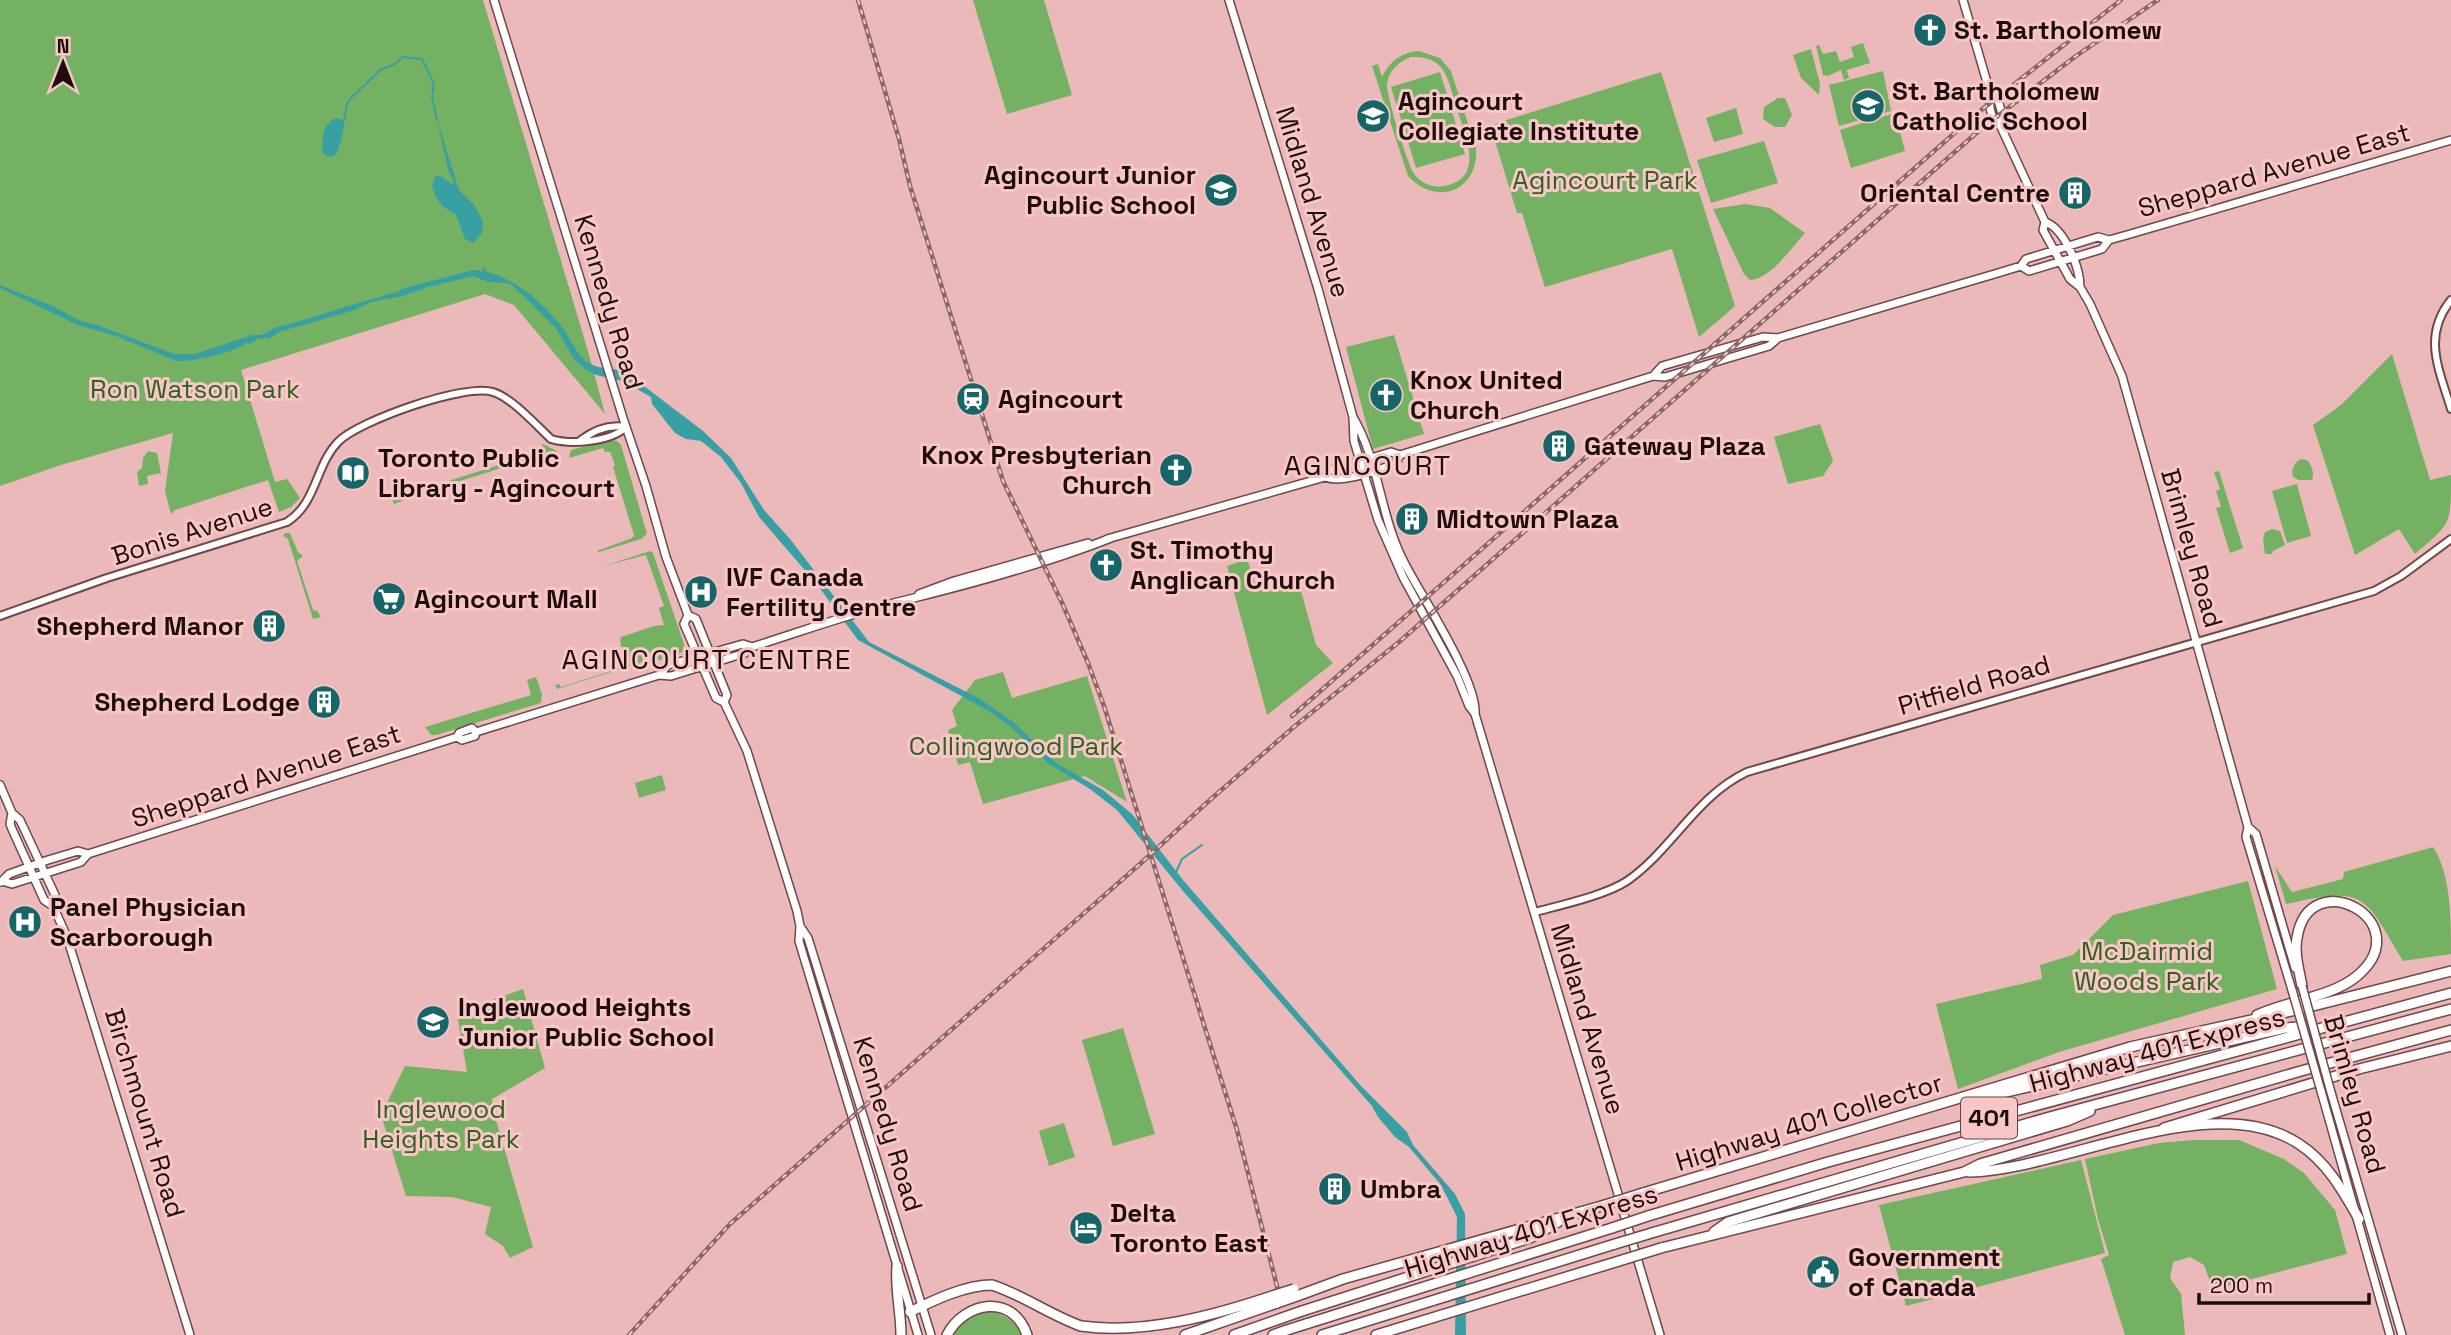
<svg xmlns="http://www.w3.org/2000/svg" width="2451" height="1335" font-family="'Space Grotesk',sans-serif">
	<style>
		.green { fill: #75b162; fill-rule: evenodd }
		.water { fill: #38a0a3 }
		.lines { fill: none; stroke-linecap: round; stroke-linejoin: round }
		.stream { stroke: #38a0a3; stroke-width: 2 }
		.tertiary-casing { stroke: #714748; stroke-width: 10 }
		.secondary-casing { stroke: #714748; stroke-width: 10 }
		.motorway-casing { stroke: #714748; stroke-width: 12 }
		.tertiary { stroke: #fff; stroke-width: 6 }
		.secondary { stroke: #fff; stroke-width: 7 }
		.motorway { stroke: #fff; stroke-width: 9 }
		.rail-casing { stroke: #886767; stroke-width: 4.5 }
		.rail { stroke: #f8c6c6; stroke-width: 2; stroke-dasharray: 5; stroke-linecap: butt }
		.secondary-bridge-casing { stroke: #714748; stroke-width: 10; stroke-linecap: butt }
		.motorway-bridge-casing { stroke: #714748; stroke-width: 12; stroke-linecap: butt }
		.secondary-bridge { stroke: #fff; stroke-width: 7 }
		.motorway-bridge { stroke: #fff; stroke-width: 9 }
		.labels { text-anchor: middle; stroke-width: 6; stroke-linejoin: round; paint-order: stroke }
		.shield { fill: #f8c6c6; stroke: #5f4444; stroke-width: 2 }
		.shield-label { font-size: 24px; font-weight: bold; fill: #1d0d0d }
		.poi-label { font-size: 26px; font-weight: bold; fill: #1d0d0d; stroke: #f8c6c6; text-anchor: start }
		.street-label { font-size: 26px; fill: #1d0d0d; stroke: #f8c6c6 }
		.park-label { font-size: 26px; fill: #2f601e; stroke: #f8c6c6 }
		.neighbourhood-label { font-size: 28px; letter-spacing: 2px; fill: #1d0d0d; stroke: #f8c6c6 }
	</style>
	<rect width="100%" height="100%" fill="#ebb9b9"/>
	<path class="green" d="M0,0h483l105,351 17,63 -91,-109 -29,-11 -244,76 34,112 12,-3 13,19 -9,9 -12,5 -11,-32 -93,30 -4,4 -6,-23 8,-58 -112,32 -61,21z
		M973,0h71l28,95 -65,19z
		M1863,43l7,20 -23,7 2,8 -5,2 -3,-10 -13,6 -5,-1 -7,-29 3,-1 4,9 13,-3 4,11 14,-5 -3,-10z
		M1811,49l9,35 -1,11 -18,-17 -8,-23z
		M1419,51l21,7 11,13 25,77c3,43 -39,59 -68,28l-36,-110 6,-2 4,13c8,-16 19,-25 37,-26zM1411,57c11,0 21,1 29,9 9,10 12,28 16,40 8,26 31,73 -12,80 -12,2 -21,-2 -29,-11 -7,-8 -29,-81 -28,-91 2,-14 12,-22 24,-27z
		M1883,71l8,40 -52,15 -10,-41z
		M1440,72l25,82 -49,14 -25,-81z
		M1661,72l74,234 -36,31 -27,-88 -127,38 -23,-74h-5l-26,-85 6,-5z
		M1778,98h7l7,17 -7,12h-10l-12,-8 1,-12z
		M1736,108l7,26 -29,8 -8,-24z
		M1895,113l10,38 -54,17 -11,-38z
		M1764,141l14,42 -67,20 -14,-43z
		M1745,204l25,4 35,25c-14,15 -33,45 -55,47l-6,-6 -31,-65z
		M1394,335l30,99 -51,15 -27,-102z
		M2392,354l38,126 21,-5c0,51 0,48 -36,79l-16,-25 -44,26 -42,-130 28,-20z
		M1820,424l13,37 -10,15 -35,8 -14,-47z
		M610,440l7,1 4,4 26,89 -6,5 -42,13 -2,-1 35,-13 2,-3 -21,-68 2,-2 -5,-13h-5l-2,-4 -34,10 2,-8z
		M543,444l14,7 -3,5 -18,1 -114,36 -28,11 -2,-5 151,-48 -2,-3z
		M148,451l9,2 4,20 -14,3 1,8 -9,2 -2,-14 5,-4 1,-10z
		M2301,459l6,1c4,4 8,13 5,20h-13l-6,-3c-2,-8 1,-14 8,-18z
		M2219,471l24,77 -13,5 -14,-45 5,-1 -5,-16 4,-2 -6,-17z
		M2297,484l14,52 -24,7 -15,-52z
		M2272,529l8,2 5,14 -12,6 -1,3h-7l-2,-14 2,-8z
		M285,533h5l8,19 5,4 -6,5 16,49 4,1 4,6 -8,2 -25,-80 -5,-3z
		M650,551l3,2 31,91 -1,8 -30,10h-10l-86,27 -2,-4 4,-1 2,3 66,-21 -7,-25 1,-4 33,-11 10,-1 -5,-17 5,-2 -18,-51 -42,11z
		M1247,559l9,26 40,-12 20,72 17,18 -66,52 -40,-149z
		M1003,672l9,26 75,-22 40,126 -42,-26 -102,28 -13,-42 -12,3 -10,-35 9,-4 -5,-16 23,-30z
		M536,677l6,17 -1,9 -105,32h-5l-6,-8 106,-32 -4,-15z
		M662,775l4,15 -27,8 -4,-15z
		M2433,847c18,27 18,72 18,107l-48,7c-40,-67 -36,-75 -117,-57l-11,-38 17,26 51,-13 1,-7z
		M2248,881l29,108 -218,63 -101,37 -22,-85 106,-25 -2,-14 33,-10 40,-40z
		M523,989l22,79 -53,31 1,11 40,137 -23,11 -7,-12 -18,-12 6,-27 -39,-10 -46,-1 -25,-81 24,-49 62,6 -10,-59z
		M1123,1028l32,106 -42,12 -31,-106z
		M1064,1123l11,34 -26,9 -10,-35z
		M2193,1140h46l45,19 20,14 31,37 12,44 -129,34 -8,-6 -6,-17 -14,-8 -17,5 -3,16 11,16 4,41h-60l-24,-76 8,-4 -11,-36 -13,-60 74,-16z
		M2081,1160l24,93 -199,53 -27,-101z
		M990,1311c14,4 26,9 31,24h-69c8,-20 18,-21 38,-24z"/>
	<path class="water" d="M337,118l7,3c1,9 -4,23 -7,32l-6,4 -8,-3c-3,-12 1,-34 14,-36z
		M437,120l22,70 15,15 9,16 -1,12 -9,10 -8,-4 -9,-24 -14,-9 -6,-8 -4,-12 3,-10h5l12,8 2,-2 -6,-13z
		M473,270c32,0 69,31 89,57 8,10 14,27 25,35 12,8 29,7 42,8l-1,7 8,3 67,51 28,27 33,52 26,29 79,103 111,57 32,22 44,42 47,27 29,24 51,66 178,206 46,46 6,13 42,49 10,20 1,121h-11l2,-118 -16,-32 -32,-38 -14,-10 -17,-20 -6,-11 -189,-215 -66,-81 -27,-21 -41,-25 -38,-37 -22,-16 -131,-71 -42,-57 -57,-66 -18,-34 -20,-26 -20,-16 -15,-2 -11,-6 -23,-29 -1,-7 -16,-9v-4l-39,-9 -11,-6 -10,-9 -20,-33 -42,-41 -5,-3 -20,-1 -14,-6 -46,11 -25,9 -32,6 -19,9 -73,21 -9,6 -12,1 -8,5 -4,-1c-12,10 -54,19 -70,18l-60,-25 -38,-11 -78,-37v-3l55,22 25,14 17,4 77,29h21l57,-19h10l12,-7c34,-8 68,-21 102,-30 8,-1 13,-6 21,-5l4,-4z"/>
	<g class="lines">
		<path class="stream" d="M344,121l3,-17 4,-6 29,-28 15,-6 8,-7 19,2 12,25 -2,13 5,23
			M484,268l1,5
			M1176,872l6,-13 20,-14"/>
		<g class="tertiary-casing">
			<path id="tertiary" d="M2451,300c-29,36 -12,69 0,109
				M581,440c13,-10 29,-16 45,-13
				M0,616l107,-38 180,-56c30,-19 28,-56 51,-80 20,-21 127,-59 155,-50 19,6 43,33 58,47 20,6 60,3 75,-12
				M1535,912c26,-7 71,-17 92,-31 45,-31 69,-85 120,-109l627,-181 27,-15 50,-37"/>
		</g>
		<g class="secondary-casing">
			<path id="secondary" d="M494,0l129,418 23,68 20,71 22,58 8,4 31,76 -3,7 23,49 50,160 3,15 -1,15 119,394
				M1229,0l89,289 35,128 1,24 24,79 25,57 54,99 12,30 6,8
				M1963,0l28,96c-3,11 0,23 9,29l45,97 -2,8 27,49 10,8 10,17 32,72 126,451 -2,10 46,153
				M1991,96l6,1 6,20 -3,8
				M2045,222c19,6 35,45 35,65
				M2021,266l8,5 73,-22 7,-9
				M1653,376l9,-10 101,-29 15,1 220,-65 23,-7 5,-7 72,-22 11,3 18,-5 324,-95
				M1353,417c27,46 27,101 52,147 17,33 73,118 70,150l185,621
				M1325,477l3,-6 63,-19 9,3 253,-79 12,1 104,-31 9,-8
				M1107,539l218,-62c18,7 52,-7 70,-13l5,-9
				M919,594l35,-13 134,-38
				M688,615l-4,9 32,74 8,4
				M659,675l9,-10 75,-21 9,3
				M457,737l2,-4 13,-5 4,4
				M0,785l12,28 8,7 35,75 -2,11
				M12,813l-2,11 2,5 32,71 9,6 14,31 123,398
				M2248,827l8,7 39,134
				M2,881l10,3 69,-22 7,-8 369,-117 5,3 13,-4 1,-4 183,-57 12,1 74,-23 7,-6c51,-16 102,-35 154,-47 69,-17 139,-36 205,-62
				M1,882l8,-8 39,-14 30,-9 10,3
				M800,926l8,12 123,397
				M2330,1089l72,246
				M2321,1091l69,244"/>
		</g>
		<g class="motorway-casing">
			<path id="motorway" d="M2257,1015c30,-14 75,-18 100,-39 64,-54 -48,-115 -60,-38 -3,15 2,32 5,48
				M1980,1098l305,-70 23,-2
				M2164,1128l195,-59 92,-23
				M1969,1172c96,-2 243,-86 330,-28 28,18 44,47 60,75
				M1643,1193l487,-146 175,-39 146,-37
				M1648,1216l180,-54 623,-169
				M1655,1232l391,-114 405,-109
				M1714,1232l14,-10 339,-101 23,-10
				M1661,1248l303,-76 16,-8 321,-93 150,-41
				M897,1266c-2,23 4,46 4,69
				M1297,1296l46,-17 262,-74
				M1302,1311l228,-73 28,-16
				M910,1312c24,-12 55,-27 82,-27 31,10 58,30 89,41 63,9 135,-11 194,-31
				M1306,1324l306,-96
				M947,1335c18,-34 66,-42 80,0
				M1185,1335l92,-32
				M1234,1335l48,-17
				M1273,1335l11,-4
				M1322,1335l293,-91
				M1376,1335l243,-74"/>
		</g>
		<use href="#tertiary" class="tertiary"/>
		<use href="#secondary" class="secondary"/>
		<use href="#motorway" class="motorway"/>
		<g class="rail-casing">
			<path id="rail" d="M858,0l41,139 11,47 93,295 60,124 25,58 16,43 133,424 43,168
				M1292,716l683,-601 146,-115
				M629,1335l101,-111 410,-360 71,-65 84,-73 104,-84 583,-514 94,-72 82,-56"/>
		</g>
		<use href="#rail" class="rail"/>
		<g class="secondary-bridge-casing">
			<path id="secondary-bridge" d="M2302,986l28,103
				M2292,990l29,101"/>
		</g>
		<g class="motorway-bridge-casing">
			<path id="motorway-bridge" d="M1605,1205l38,-12
				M1612,1228l36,-12
				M1615,1244l40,-12
				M1619,1261l42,-13
				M1275,1295l19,-6
				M1277,1303l20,-7
				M1282,1318l20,-7
				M1284,1331l22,-7"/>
		</g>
		<use href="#secondary-bridge" class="secondary-bridge"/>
		<use href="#motorway-bridge" class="motorway-bridge"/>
	</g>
	<defs>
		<g id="church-disc" transform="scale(1.75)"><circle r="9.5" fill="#166568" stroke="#f8c6c6"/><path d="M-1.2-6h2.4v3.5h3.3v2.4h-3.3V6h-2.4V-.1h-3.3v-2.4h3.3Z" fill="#fff"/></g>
		<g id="school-disc" transform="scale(1.75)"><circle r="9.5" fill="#166568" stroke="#f8c6c6"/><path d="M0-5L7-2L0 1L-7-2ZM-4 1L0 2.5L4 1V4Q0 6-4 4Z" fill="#fff"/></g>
		<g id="building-disc" transform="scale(1.75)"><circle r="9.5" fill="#166568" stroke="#f8c6c6"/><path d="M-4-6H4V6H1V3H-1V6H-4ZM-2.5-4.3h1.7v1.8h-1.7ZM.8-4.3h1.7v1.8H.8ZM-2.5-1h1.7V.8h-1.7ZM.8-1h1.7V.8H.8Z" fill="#fff"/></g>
		<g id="station-disc" transform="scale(1.75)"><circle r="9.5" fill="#166568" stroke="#f8c6c6"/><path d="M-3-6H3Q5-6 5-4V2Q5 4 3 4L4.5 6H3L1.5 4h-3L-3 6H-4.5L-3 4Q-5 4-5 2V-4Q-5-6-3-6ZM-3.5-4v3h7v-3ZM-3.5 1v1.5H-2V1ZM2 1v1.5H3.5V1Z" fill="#fff"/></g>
		<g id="library-disc" transform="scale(1.75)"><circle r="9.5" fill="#166568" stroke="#f8c6c6"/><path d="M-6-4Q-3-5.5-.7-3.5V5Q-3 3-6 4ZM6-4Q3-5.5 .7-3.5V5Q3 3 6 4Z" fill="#fff"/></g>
		<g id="hospital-disc" transform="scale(1.75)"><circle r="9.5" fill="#166568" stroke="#f8c6c6"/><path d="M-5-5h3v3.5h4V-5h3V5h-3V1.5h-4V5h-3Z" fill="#fff"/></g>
		<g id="supermarket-disc" transform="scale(1.75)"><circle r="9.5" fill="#166568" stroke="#f8c6c6"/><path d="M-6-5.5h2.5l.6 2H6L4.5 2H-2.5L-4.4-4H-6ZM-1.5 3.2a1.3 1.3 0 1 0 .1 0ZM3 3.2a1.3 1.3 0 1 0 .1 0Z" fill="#fff"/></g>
		<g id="hotel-disc" transform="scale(1.75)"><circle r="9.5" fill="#166568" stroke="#f8c6c6"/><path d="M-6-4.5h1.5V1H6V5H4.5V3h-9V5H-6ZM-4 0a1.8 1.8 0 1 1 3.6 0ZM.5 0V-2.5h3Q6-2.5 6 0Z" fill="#fff"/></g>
		<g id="civic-disc" transform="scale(1.75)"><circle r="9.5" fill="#166568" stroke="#f8c6c6"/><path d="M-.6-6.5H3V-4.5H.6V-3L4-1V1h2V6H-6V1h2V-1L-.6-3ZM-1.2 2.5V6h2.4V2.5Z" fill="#fff"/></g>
	</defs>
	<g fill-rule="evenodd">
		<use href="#church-disc" x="1930" y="30"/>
		<use href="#school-disc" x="1868" y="106"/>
		<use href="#school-disc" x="1373" y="116"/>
		<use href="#school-disc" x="1221" y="190"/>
		<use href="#building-disc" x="2075" y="193"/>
		<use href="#church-disc" x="1386" y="395"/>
		<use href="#station-disc" x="973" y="399"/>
		<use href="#building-disc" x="1559" y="446"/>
		<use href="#church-disc" x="1176" y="470"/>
		<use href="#library-disc" x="353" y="473"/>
		<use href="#building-disc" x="1412" y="519"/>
		<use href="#church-disc" x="1106" y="565"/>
		<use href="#hospital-disc" x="701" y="592"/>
		<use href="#supermarket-disc" x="389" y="599"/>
		<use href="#building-disc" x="269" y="626"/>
		<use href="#building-disc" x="324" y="702"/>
		<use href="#hospital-disc" x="25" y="922"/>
		<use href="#school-disc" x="433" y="1022"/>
		<use href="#building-disc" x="1335" y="1189"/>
		<use href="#hotel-disc" x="1086" y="1228"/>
		<use href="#civic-disc" x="1823" y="1272"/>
	</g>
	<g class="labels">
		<rect class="shield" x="1961" y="1097.5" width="56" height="41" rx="5"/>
		<g class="shield-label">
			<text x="1989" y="1126">401</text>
		</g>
		<g class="poi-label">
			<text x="1954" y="39">St. Bartholomew</text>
			<text x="1892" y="100">St. Bartholomew<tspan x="1892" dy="30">Catholic School</tspan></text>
			<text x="1398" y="110">Agincourt<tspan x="1398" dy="30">Collegiate Institute</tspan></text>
			<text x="1196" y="184" text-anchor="end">Agincourt Junior<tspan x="1196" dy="30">Public School</tspan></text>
			<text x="2050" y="202" text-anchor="end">Oriental Centre</text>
			<text x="1410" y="389">Knox United<tspan x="1410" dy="30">Church</tspan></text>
			<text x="998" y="408">Agincourt</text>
			<text x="1584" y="455">Gateway Plaza</text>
			<text x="1152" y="464" text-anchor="end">Knox Presbyterian<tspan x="1152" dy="30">Church</tspan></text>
			<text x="378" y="467">Toronto Public<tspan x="378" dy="30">Library - Agincourt</tspan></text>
			<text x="1436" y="528">Midtown Plaza</text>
			<text x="1130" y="559">St. Timothy<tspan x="1130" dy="30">Anglican Church</tspan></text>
			<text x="726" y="586">IVF Canada<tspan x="726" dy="30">Fertility Centre</tspan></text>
			<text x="414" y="608">Agincourt Mall</text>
			<text x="244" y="635" text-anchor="end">Shepherd Manor</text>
			<text x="300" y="711" text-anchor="end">Shepherd Lodge</text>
			<text x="50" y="916">Panel Physician<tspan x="50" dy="30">Scarborough</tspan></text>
			<text x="458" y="1016">Inglewood Heights<tspan x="458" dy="30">Junior Public School</tspan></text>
			<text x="1360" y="1198">Umbra</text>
			<text x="1110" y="1222">Delta<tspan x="1110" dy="30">Toronto East</tspan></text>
			<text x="1848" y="1266">Government<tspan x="1848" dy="30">of Canada</tspan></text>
		</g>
		<g class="street-label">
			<text transform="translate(2274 170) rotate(-16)" y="9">Sheppard Avenue East</text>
			<text transform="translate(1313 202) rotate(73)" y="9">Midland Avenue</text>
			<text transform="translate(609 302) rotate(73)" y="9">Kennedy Road</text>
			<text transform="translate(192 531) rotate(-18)" y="9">Bonis Avenue</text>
			<text transform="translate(2192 548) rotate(74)" y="9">Brimley Road</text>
			<text transform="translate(1974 685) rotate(-16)" y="9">Pitfield Road</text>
			<text transform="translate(266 776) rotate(-18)" y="9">Sheppard Avenue East</text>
			<text transform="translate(1588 1019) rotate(73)" y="9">Midland Avenue</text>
			<text transform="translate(2157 1050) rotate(-15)" y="9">Highway 401 Express</text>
			<text transform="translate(2355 1094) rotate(74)" y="9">Brimley Road</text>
			<text transform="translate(145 1113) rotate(73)" y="9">Birchmount Road</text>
			<text transform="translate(1809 1122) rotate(-17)" y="9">Highway 401 Collector</text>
			<text transform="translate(888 1124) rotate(73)" y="9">Kennedy Road</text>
			<text transform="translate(1531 1231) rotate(-17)" y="9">Highway 401 Express</text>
		</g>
		<g class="park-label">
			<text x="1605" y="189">Agincourt Park</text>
			<text x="195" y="398">Ron Watson Park</text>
			<text x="1016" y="755">Collingwood Park</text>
			<text x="2147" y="960">McDairmid<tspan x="2147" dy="30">Woods Park</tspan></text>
			<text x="441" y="1118">Inglewood<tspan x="441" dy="30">Heights Park</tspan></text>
		</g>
		<g class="neighbourhood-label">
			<text x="1368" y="475">AGINCOURT</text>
			<text x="707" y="669">AGINCOURT CENTRE</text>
		</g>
	</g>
	<g transform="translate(63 63)" stroke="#f8c6c6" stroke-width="5" paint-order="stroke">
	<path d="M0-5L12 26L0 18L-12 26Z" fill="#1d0d0d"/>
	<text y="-10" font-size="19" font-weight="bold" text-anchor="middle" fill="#1d0d0d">N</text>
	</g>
	<path d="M2199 1293v10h170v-10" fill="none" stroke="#1d0d0d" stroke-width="3.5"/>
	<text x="2210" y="1293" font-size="21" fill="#1d0d0d" stroke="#f8c6c6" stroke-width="5" paint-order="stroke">200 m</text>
</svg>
